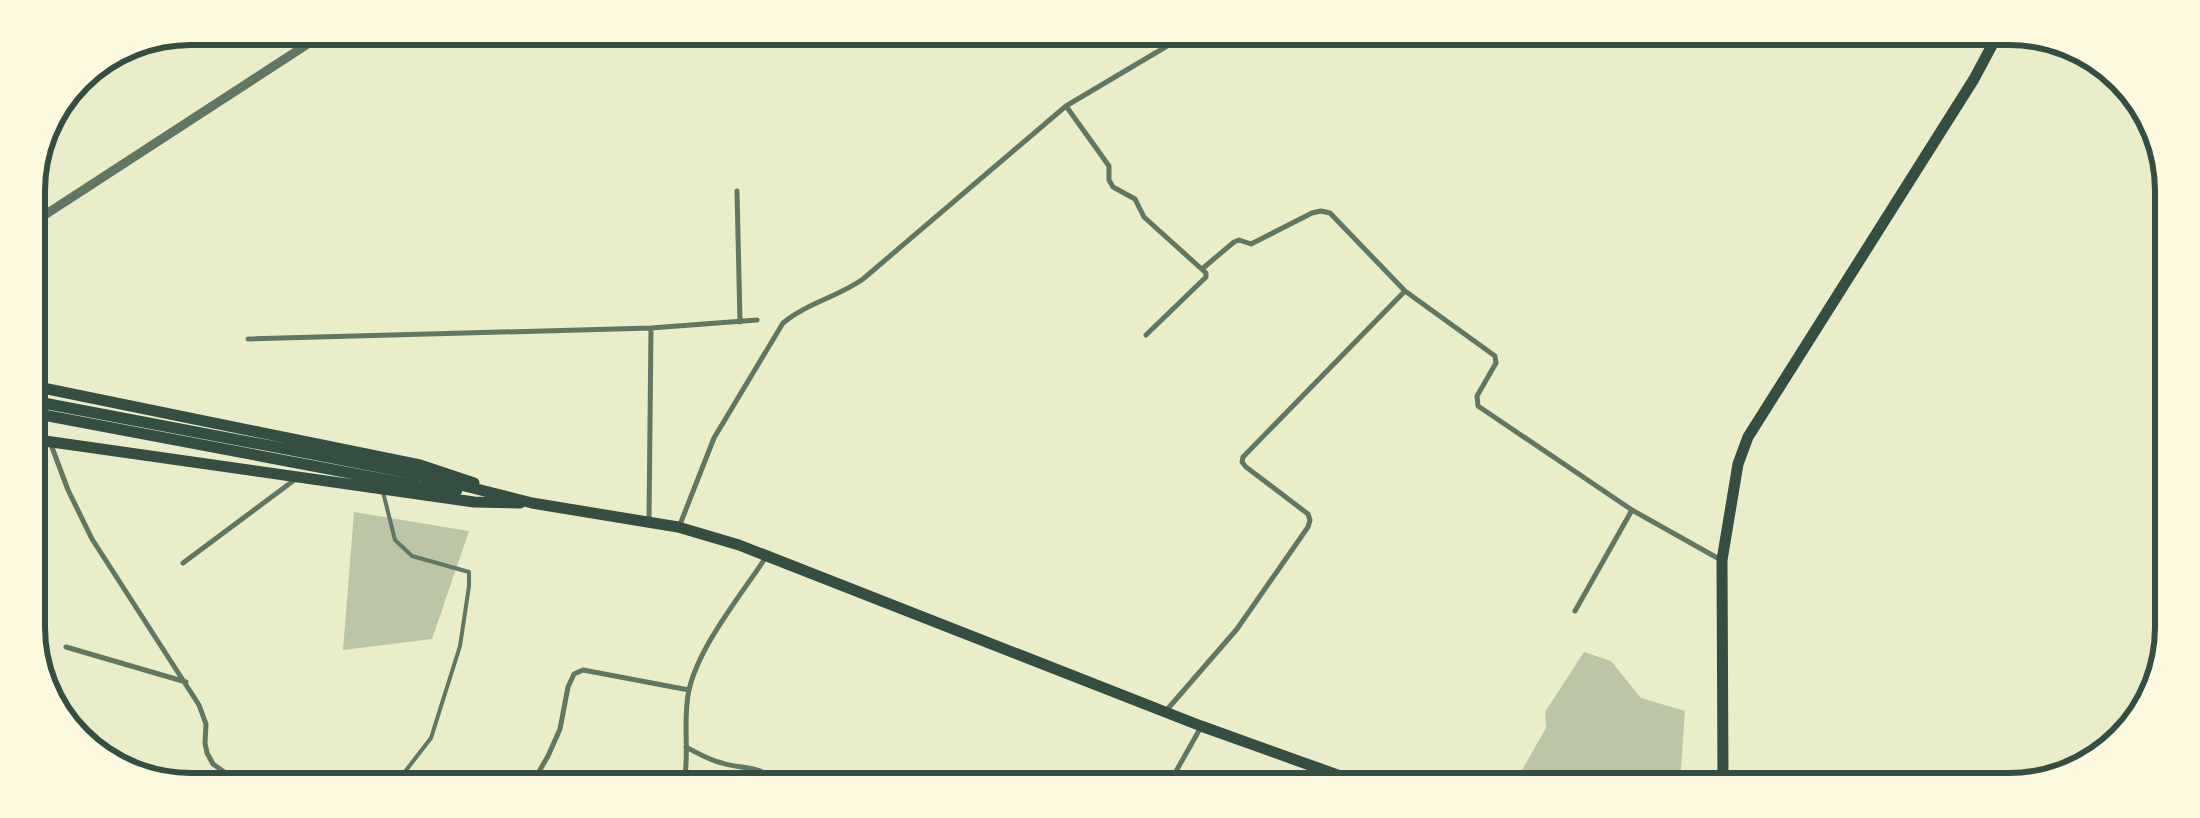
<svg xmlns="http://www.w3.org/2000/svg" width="2200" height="818" font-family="Inter,sans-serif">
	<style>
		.building { fill: #bcc5a7 }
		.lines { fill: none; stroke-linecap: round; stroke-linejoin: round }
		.service { stroke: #617663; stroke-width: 4 }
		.minor { stroke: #617663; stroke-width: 5 }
		.tertiary { stroke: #617663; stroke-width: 9 }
		.primary { stroke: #344e41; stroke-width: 11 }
		.rim { fill: none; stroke: #344e41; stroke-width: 6 }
	</style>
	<rect width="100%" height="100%" fill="#e9edc9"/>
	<path class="building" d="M354,512l115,19 -37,108 -89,11z
		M1584,652l27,9 30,37 44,13 -5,70h-164l30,-53 -1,-16z"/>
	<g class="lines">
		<path class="service" d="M383,492l12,48 17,16 57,16v14l-9,60 -29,92 -34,44
			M1626,778l34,3"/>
		<path class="minor" d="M1066,106l43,60v14l4,7 22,12 9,18 62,56v4l-60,58
			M737,191l3,131
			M1202,269l32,-27 5,-2 12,4 61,-31 9,-2 9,2 75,78 90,65 1,7 -19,33 1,10 154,104 89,50
			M248,339l403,-11 106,-8
			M50,442l18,48 24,49 107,166 7,19 -1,19 2,10 6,11 25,18
			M649,521l2,-193
			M679,527l35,-89 69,-115c24,-20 55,-26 80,-44l203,-173 118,-70
			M183,563l114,-85
			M1575,611l57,-101
			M66,647l120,35
			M1165,712l72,-83 71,-102 2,-7 -2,-6 -62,-47 -4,-5 1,-5 162,-166
			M686,747c11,6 23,13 36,16 21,7 36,1 54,19
			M533,782l15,-26 12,-27 8,-42 6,-13 9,-4 106,20
			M684,782c6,-30 -2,-61 5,-92 10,-44 52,-95 77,-133
			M1170,782l31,-55"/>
		<path class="tertiary" d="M37,220l283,-184"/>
		<path class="primary" d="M38,387l382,78 54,18
			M38,402l290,55 93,18 111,28 146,24 61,18 462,181 156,56
			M38,414l381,72 38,4
			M38,440l436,62 46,1
			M1723,781l-1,-221 16,-96 10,-27 226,-358 23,-43"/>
	</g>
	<path d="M0 0H2200V818H0ZM191 45H2009A146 146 0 0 1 2155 191V627A146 146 0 0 1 2009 773H191A146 146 0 0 1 45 627V191A146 146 0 0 1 191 45Z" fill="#fefae0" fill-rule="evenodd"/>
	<path class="rim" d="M191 45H2009A146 146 0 0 1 2155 191V627A146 146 0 0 1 2009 773H191A146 146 0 0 1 45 627V191A146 146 0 0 1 191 45Z"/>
</svg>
